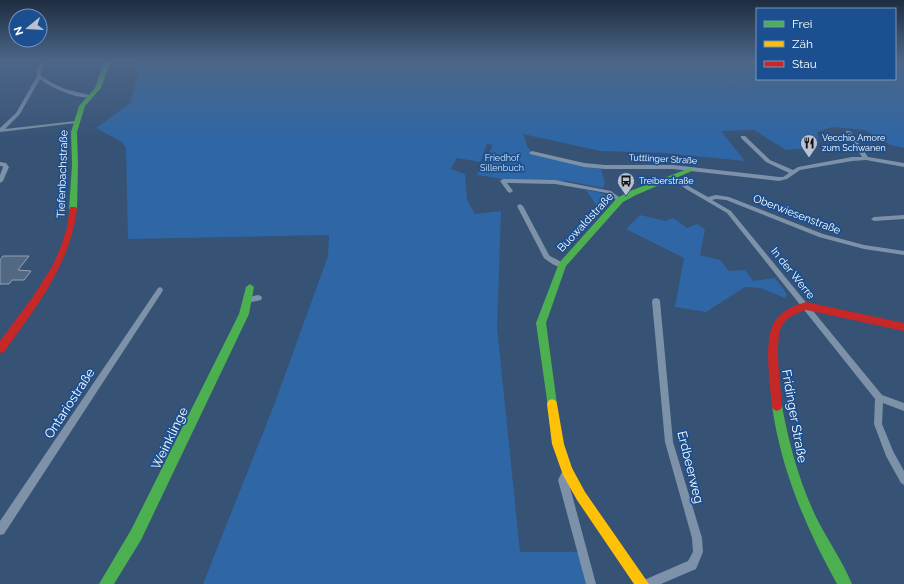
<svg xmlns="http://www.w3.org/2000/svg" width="904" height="584" font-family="Raleway,sans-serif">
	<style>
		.green { fill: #2f66a5 }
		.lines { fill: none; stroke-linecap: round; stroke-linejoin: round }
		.stream { stroke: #3b618d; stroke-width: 1.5 }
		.building { fill: #526984; stroke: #92a2b6 }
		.street { fill: #7d92a8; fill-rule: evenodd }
		.fast { fill: #4caf50; fill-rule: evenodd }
		.slow { fill: #ffc107; fill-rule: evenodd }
		.jam { fill: #c62828; fill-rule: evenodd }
		.labels { text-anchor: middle; stroke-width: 3.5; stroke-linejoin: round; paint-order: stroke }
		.far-poi-label { font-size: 9px; fill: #fff; stroke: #1b4f8f; text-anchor: start }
		.far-park-label { font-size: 9px; fill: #cfe3fa; stroke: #1b4f8f }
		.far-street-label { font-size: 9px; fill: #fff; stroke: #1b4f8f }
		.street-label { font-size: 11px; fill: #fff; stroke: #1b4f8f }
		.near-street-label { font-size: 13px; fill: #fff; stroke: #1b4f8f }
	</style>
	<rect width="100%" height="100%" fill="#365274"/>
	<path class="green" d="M132,60h625v19h138v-19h9v88l-13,-3 -26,-15 -33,-3 -15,5 2,12 -10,4 -23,2 -32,-20 -33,1 24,30 -81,-8 -64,-2 -77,-17 5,14 7,7 47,11 19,3 4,13 -2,6 -36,-7 -64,-2 -26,-4 16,-30 -6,-1 -7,18 -23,-4 -6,11 14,5 2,26 8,14 26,-3 -4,116 23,225h64l10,32h-391l71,-179 54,-149 1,-21 -201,4 -2,-91 -4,-6 -26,-14 34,-25 8,-28z
		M586,190c9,2 22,3 26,11l-11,11z
		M640,215l26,6 7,-3 14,10 10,-4 8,5 -5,26 20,5 9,11 16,-1 8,11 22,-3 12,16 -2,4 -24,-10 -16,-1 -39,25 -31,-5 9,-49 -58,-29z"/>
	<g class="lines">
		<path class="stream" d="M594,60l97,9 66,2
			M694,70c21,9 43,15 58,32
			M887,79l17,2"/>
	</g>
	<path class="building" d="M3,256h26l-11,14 13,1 -7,9h-12l-3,4h-9v-24z"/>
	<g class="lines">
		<path class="street" d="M43,60h4l-6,10v6l11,7 13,6 28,7c-11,6 -44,-9 -53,-17l-20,35 -15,15 71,-8 2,1 -2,1 -76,9v-4l16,-15 21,-37v-6z
			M846,131h4l18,26 36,6v4l-38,-7 -14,1 -52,9 -13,9 -8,2 -106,-12h-68l-21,-2 -54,-13 -1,-1 3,-2 52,12 21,2h68l106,12h4l6,-4 -23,-11 -25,-24v-2h4l25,24 23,10 5,-3 54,-10h10l-16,-25z
			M0,162l6,1 3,4 -6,14 -3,2v-8l3,-8 -1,-1h-2z
			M674,175l16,12 18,10 8,-2 13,2 94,37 41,11 40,6v4l-40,-6 -45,-12 -93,-37 -10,-1 -4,1 19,11 151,184 22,8v8l-21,-8 -1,21 11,27 11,20v14l-3,-2 -15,-27 -12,-32 1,-25 -148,-186 -41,-24 -14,-11 -1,-1z
			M503,179l52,1 56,11 12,9 -3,2 -2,-1 -11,-8 -52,-9 -48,-1 6,8 -3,2 -2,-1 -8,-11z
			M520,204l3,2 26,49c5,4 13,6 16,10l-1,2c-7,1 -15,-5 -20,-9l-27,-52z
			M904,215v4l-30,2 -3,-2 3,-2z
			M160,287l2,1 1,2 -1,2 -158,242 -4,1v-14l158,-233z
			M258,295l3,1 1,2 -1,2 -14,3 -3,-1 -1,-2 1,-2z
			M656,298l3,1 1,2 13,141 29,96 1,14 -7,17 -35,15h-18l1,-4 44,-19 5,-9 -1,-14 -27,-96 -13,-141 1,-2z
			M567,466l3,2 2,3 -4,9 28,104h-10l-28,-104 6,-12z"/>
		<path class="fast" d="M105,60h6l-10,28 -16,18 -8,26 1,33 -1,44 -4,2 -4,-2 3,-44 -1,-33 8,-26 16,-18z
			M690,168l2,1v2l-56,24 -13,7 -57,64 -20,57 11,81 -1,3 -4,2 -4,-2 -12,-84 23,-60 58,-65 13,-7z
			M250,284l4,3 -5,27 -108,226 -27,44h-15l32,-54 108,-216 7,-27z
			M777,401l4,2 1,3c7,38 17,75 34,111 11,22 27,45 36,67h-15c-31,-56 -56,-114 -65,-178l1,-3z"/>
		<path class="slow" d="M552,399l4,2 1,3 7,40 8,24 13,24 64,92h-15l-57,-84 -14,-25 -11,-31 -5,-40 1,-3z"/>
		<path class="jam" d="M70,207h6l1,2c-7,56 -41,98 -73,143l-4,1v-12l32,-43 21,-33 8,-19 6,-18z
			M806,302l98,21v8l-98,-21c-9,3 -17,6 -23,14 -10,13 -2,64 -1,82l-1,3 -4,2 -4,-2 -1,-3c-2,-21 -9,-69 3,-85 7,-11 19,-15 31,-19z"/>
	</g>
	<linearGradient id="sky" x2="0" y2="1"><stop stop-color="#1e2d40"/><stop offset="0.43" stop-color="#4c6688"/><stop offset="1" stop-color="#4c6688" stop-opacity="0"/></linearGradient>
	<rect width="904" height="141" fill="url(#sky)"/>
	<defs>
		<g id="restaurant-pin" transform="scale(0.9)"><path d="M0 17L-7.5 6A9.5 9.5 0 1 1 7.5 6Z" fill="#b9c2ce" stroke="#1b4f8f"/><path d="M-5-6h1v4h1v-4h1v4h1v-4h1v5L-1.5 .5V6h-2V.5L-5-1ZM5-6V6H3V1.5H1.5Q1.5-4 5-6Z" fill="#111"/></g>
		<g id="bus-pin" transform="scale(0.9)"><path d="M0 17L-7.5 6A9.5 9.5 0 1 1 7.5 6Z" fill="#b9c2ce" stroke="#1b4f8f"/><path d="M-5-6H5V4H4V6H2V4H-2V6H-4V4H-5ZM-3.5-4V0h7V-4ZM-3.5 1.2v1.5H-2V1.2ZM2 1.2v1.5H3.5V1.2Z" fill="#111"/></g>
	</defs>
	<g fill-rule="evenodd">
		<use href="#restaurant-pin" x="809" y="143"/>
		<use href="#bus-pin" x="626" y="181"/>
	</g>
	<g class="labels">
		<g class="far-poi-label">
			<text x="822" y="141">Vecchio Amore<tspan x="822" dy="10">zum Schwanen</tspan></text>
			<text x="639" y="184">Treiberstraße</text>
		</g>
		<g class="far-park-label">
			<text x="502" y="161">Friedhof<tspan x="502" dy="10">Sillenbuch</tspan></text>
		</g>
		<g class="far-street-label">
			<text transform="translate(663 159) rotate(3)" y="3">Tuttlinger Straße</text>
		</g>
		<g class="street-label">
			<text transform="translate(62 174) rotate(-88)" y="4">Tiefenbachstraße</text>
			<text transform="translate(797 214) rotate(21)" y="4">Oberwiesenstraße</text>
			<text transform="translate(585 222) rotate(-47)" y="4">Buowaldstraße</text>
			<text transform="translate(793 273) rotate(51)" y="4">In der Werre</text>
		</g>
		<g class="near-street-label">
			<text transform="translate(69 403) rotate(-57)" y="5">Ontariostraße</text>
			<text transform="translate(795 416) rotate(80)" y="5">Fridinger Straße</text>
			<text transform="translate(169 438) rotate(-64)" y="5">Weinklinge</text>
			<text transform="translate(691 467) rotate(76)" y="5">Erdbeerweg</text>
		</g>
	</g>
	<rect x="756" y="8" width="140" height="72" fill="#1b4f8f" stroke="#7695bc"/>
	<rect x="764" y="21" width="20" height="6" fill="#4caf50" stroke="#7695bc"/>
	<text x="792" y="28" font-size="12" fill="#ffffff">Frei</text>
	<rect x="764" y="41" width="20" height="6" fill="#ffc107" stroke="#7695bc"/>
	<text x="792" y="48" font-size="12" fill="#ffffff">Zäh</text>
	<rect x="764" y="61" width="20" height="6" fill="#c62828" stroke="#7695bc"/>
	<text x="792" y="68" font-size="12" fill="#ffffff">Stau</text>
	<g transform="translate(28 28) rotate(252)"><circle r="19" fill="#1b4f8f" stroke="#7695bc"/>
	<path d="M0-3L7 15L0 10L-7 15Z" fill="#b9c2ce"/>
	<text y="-6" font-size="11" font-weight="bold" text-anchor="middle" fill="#ffffff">N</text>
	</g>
</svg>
